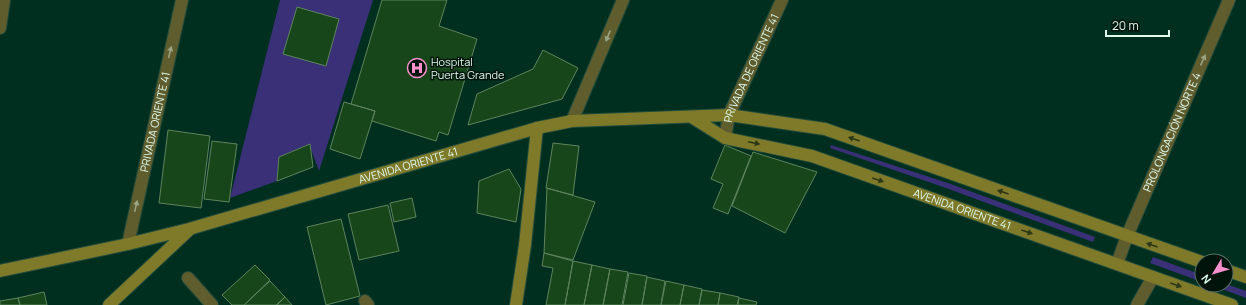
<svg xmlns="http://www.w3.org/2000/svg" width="1246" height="305" font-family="Manrope,sans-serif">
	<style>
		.green { fill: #393078 }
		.building { fill: #17461a; stroke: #5d845d }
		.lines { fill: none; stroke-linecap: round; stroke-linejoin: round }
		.street-casing { stroke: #1f4c3c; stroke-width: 14 }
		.secondary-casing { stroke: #1f4c3c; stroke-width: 14 }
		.street { stroke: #5f5c2d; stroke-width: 12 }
		.secondary { stroke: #7f792a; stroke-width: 12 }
		.oneway { fill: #98a483 }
		.oneway2 { fill: #2c3716 }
		.labels { text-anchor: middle; stroke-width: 3; stroke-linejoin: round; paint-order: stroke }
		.poi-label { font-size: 11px; fill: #defbed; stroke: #00140b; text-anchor: start }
		.street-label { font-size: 11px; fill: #defbed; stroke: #00140b }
	</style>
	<rect width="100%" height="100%" fill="#002f1f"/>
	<path class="green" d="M280,0h93l-54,171 -10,-27 -30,13 -2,24 -47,17z
		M831,145l117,38 147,54 -2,5 -147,-54 -116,-40z
		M1153,257l49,18v7l-52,-19z
		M1226,284l20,7v7l-35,-13z"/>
	<path class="building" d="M382,0h65l-8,26 38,13 -29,96 -9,-3 -3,9 -64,-20 3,-10 -24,-7z
		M297,7l42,12 -13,47 -43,-12z
		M543,50l35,18 -16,31 -94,26 9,-31 56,-25z
		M344,102l31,9 -15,48 -30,-10z
		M168,130l42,6 -9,72 -42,-5z
		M212,141l25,3 -8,58 -25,-3z
		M553,143l26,3 -6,49 -27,-7z
		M310,144l3,23 -36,14 2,-24z
		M725,145l26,11 -23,58 -15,-6 10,-24 -12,-5z
		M753,152l64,20 -32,61 -53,-27z
		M509,169l12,20 -5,33 -39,-9 2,-32z
		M547,188l48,14 -22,58 -29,-7z
		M412,198l4,19 -22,5 -4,-19z
		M388,205l11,46 -40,9 -11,-46z
		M341,219l19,77 -34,9 -19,-78z
		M544,253l29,8 -8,44h-19l7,-37 -11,-2z
		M573,261l19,4 -8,40h-19z
		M255,265l15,15 -26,25h-12l-10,-10z
		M592,265l18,4 -7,36h-19z
		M610,269l18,3 -6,33h-19z
		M629,273l18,3 -5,29h-19z
		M647,277l18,4 -4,24h-19z
		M270,281l15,16 -9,8h-32z
		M666,281l18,4 -4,20h-19z
		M684,285l18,4 -3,16h-19z
		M702,290l18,3 -2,12h-19z
		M44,292l3,13h-27l-2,-7z
		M720,293l19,4 -2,8h-19z
		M285,297l7,8h-15z
		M18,298l2,7h-20v-4z
		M739,298l18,4 -1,3h-18z"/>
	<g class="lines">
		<g class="street-casing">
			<g id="street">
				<path d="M0,28l4,-28"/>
				<path d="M572,121l51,-121"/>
				<path id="s1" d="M725,138l4,-23 53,-115"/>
				<path id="s2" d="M128,244l54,-244"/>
				<path id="s3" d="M1117,264l10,-28 102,-236"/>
				<path d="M188,278l24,27"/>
				<path d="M365,301l3,4"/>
				<path d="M1137,305l16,-28"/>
			</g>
		</g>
		<g class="secondary-casing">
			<g id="secondary">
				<path id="s4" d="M693,118l32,20 87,18 420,149"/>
				<path d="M1226,270l20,7"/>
				<path id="s5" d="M0,271l128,-27 61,-15 348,-101 35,-7 157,-6 96,14 377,133"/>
				<path d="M109,305l80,-75"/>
				<path d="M516,305l9,-60 12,-117"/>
			</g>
		</g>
		<use href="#street" class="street"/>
		<use href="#secondary" class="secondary"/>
	</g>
	<defs><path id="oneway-solid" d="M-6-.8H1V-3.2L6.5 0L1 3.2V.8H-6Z"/></defs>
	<g class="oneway">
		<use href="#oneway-solid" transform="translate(608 36) rotate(113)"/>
		<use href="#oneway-solid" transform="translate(170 52) rotate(-77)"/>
		<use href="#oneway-solid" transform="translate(1203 60) rotate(-66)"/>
		<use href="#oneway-solid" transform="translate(136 206) rotate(-77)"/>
	</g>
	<g class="oneway2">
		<use href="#oneway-solid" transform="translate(854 139) rotate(-161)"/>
		<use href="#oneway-solid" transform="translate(754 143) rotate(12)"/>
		<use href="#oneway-solid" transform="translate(878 180) rotate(19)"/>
		<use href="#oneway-solid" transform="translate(1003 192) rotate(-161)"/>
		<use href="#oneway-solid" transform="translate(1027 232) rotate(19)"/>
		<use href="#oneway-solid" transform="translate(1152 245) rotate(-161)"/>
		<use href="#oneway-solid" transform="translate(1176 285) rotate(19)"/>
	</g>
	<defs>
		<g id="hospital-ring" transform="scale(1)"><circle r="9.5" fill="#00140b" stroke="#f790cd" stroke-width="1.5"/><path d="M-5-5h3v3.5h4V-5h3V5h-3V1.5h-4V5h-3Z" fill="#f790cd"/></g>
	</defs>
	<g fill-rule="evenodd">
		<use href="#hospital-ring" x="417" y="68"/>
	</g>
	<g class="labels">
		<g class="poi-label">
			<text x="431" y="66">Hospital<tspan x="431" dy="13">Puerta Grande</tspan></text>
		</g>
		<g class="street-label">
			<text dy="4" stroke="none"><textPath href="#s1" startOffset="75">PRIVADA DE ORIENTE 41</textPath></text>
			<text dy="4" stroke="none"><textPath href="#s2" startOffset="125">PRIVADA ORIENTE 41</textPath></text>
			<text dy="4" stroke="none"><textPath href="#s3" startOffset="143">PROLONGACIÓN NORTE 4</textPath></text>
			<text dy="4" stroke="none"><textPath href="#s5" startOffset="422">AVENIDA ORIENTE 41</textPath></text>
			<text dy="4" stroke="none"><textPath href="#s4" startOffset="286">AVENIDA ORIENTE 41</textPath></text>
		</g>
	</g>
	<g transform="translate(1214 273) rotate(232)"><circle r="19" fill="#00140b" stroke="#597065"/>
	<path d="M0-3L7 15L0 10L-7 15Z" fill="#f790cd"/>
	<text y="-6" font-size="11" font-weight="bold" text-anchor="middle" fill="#defbed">N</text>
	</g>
	<path d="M1106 30v6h63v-6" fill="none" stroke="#defbed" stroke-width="2"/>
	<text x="1112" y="30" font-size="12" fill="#defbed" stroke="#00140b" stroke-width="3" paint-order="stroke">20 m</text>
</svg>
